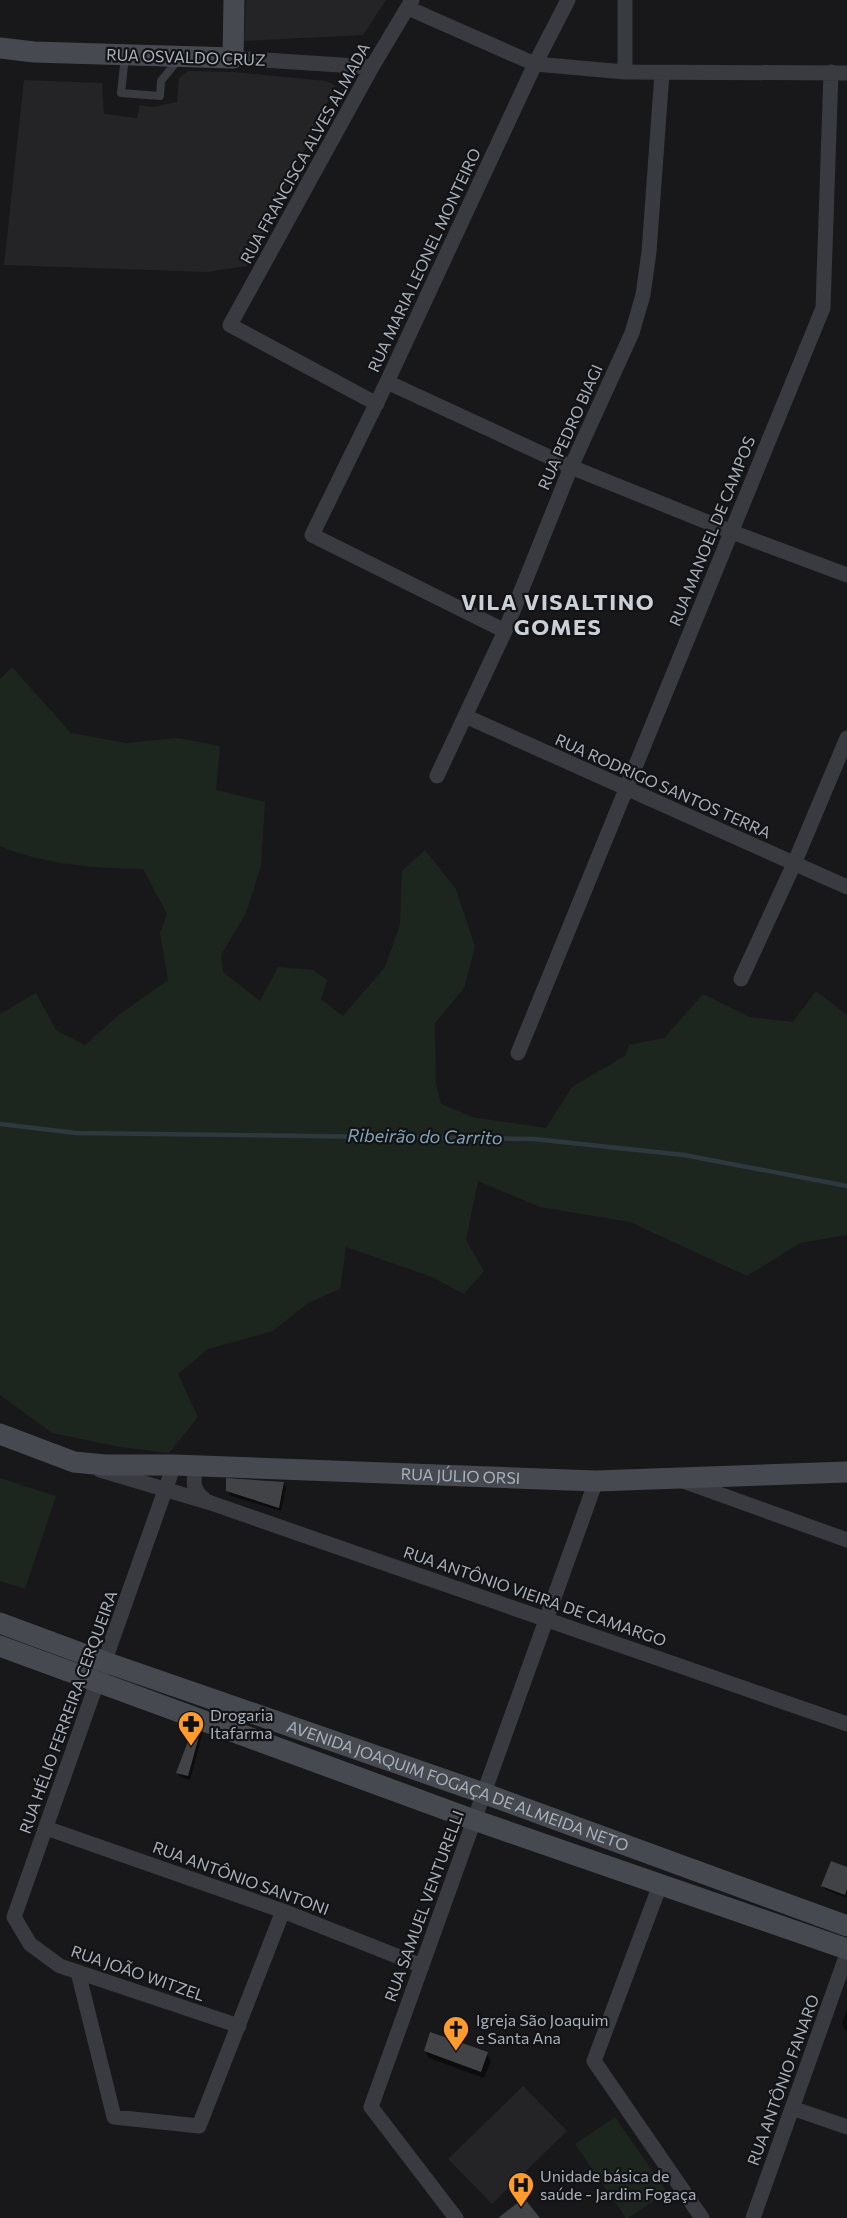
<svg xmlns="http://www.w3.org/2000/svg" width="847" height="2218" font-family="Commissioner,sans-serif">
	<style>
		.built { fill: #242427 }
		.green { fill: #1d261e }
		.shadow { fill: #0007 }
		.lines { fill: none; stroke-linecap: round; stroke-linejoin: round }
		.stream { stroke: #2d393f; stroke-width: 4.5 }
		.building { fill: #424347 }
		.lane { stroke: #393b40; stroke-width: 8 }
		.street { stroke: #393b40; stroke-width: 15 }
		.secondary { stroke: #464a50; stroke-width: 21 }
		.labels { text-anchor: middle; stroke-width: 4.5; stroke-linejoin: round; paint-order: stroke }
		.street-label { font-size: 16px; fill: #a9b1bb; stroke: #131315 }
		.poi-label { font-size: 16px; fill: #a9b1bb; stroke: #131315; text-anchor: start }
		.water-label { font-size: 18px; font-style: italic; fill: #7fa4b8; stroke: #131315 }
		.district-label { font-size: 22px; font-weight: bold; letter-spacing: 1.5px; fill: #cbcfd6; stroke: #131315 }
	</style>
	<rect width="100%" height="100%" fill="#18181a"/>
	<path class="built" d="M246,0h140l-23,35 -119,6z
		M188,71l46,1 92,9 10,5 -89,180 -40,6 -203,-7 20,-185 78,3 2,31 33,4 3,-13 13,2 24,-5 2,-24z
		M523,2086l44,45 -75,73 -44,-45z"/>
	<path class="green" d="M12,667l59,66 55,10 52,-5 42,8 -4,44 49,12 -4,64 -15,47 -25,42 2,17 37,29 18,-34 35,3 14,10 -6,19 22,17 42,-49 15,-42 2,-54 23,-21 31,39 19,58 -11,41 -29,35 1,60 5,21 31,13 74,11 26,-41 53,-31 4,-11 35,-7 39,-44 47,23 43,5 23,-31 31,24v220l-47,8 -53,33 -117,-54 -90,-15 -62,-26 -12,59 18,31 -20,23 -32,-17 -86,-30 -6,42 -32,14 -35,28 -65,18 -30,25 20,43 -29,36 -49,-6 -68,-14 -52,-38v-381l36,-21 20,37 29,15 34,-30 49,-35 -8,-47 7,-19 -24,-45c-49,-1 -98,-4 -143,-23v-167z
		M0,1478l56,18 -31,93 -25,-8z
		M615,2117l52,75 -39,26h-2l-51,-74z"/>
	<path class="shadow" d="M283,1483l3,5 -5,23 -50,-15 -3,-5z
		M197,1722l7,6 -14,52 -10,-3 -2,-5z
		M847,1869v29l-21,-8 -3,-4z
		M847,2009v23l-5,-8z
		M425,2051l62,3 4,7 -7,17 -55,-20z"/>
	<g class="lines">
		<path class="stream" d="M0,1124l76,9 458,6 150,16 163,31"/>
	</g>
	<path class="building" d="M226,1478l58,4 -5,26 -53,-17z
		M196,1720l7,2 -15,54 -12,-3z
		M831,1861l16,6v22l-2,6 -24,-9z
		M430,2032l58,20 -7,20 -57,-21z
		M524,2198l16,20h-42z"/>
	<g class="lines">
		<path class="lane" d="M125,56l-4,37 39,3 1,-15 17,-21"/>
		<path class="street" d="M625,0v72
			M408,8l127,56 90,8 222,1
			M233,58l139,9
			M387,382l184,85 161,65 115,43
			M377,404l-147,-79 142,-258 40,-67
			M505,631l-193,-96 75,-153 148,-318 33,-64
			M465,716l382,171
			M437,776l68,-145 66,-164 61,-134 11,-38 6,-43 13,-179
			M741,979l53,-115 53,-126
			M518,1053l305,-745 8,-236
			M174,1465l-160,452 16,27 30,22 179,60
			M196,1466c-3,16 -4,24 9,34
			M100,1470l111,33 636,221
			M683,1481l164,59
			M46,1828l237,83 139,55
			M660,1885l-66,176 108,157
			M78,1972l36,145 85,9 84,-215
			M792,2108l55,19
			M456,2218l-85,-111 225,-626
			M753,2218l94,-264"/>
		<g class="secondary">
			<path d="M0,48l34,4 199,6 1,-58"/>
			<path id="s1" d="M0,1434l74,28 31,3h69l422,16 251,-9"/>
			<path id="s2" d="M0,1623l105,39 378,131 364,133"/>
			<path d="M0,1646l474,174 373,129"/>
		</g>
	</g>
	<defs>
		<g id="pharmacy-pin" transform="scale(1.35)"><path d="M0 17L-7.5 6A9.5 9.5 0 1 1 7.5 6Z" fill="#fd9c2d" stroke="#131315"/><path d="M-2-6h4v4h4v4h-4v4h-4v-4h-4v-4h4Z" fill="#111"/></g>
		<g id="church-pin" transform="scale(1.35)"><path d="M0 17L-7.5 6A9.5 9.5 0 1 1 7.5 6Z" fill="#fd9c2d" stroke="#131315"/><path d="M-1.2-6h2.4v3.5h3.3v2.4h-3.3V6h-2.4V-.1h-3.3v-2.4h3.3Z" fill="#111"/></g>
		<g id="hospital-pin" transform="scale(1.35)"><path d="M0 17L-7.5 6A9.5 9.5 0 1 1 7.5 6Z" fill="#fd9c2d" stroke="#131315"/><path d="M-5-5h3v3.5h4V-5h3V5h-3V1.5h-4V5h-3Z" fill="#111"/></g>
	</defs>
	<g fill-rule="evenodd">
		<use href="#pharmacy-pin" x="191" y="1724"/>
		<use href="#church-pin" x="456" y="2029"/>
		<use href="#hospital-pin" x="521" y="2185"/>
	</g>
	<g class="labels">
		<g class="street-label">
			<text transform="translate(186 57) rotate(2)" y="6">RUA OSVALDO CRUZ</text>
			<text transform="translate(305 153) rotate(-61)" y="6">RUA FRANCISCA ALVES ALMADA</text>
			<text transform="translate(424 260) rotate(-65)" y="6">RUA MARIA LEONEL MONTEIRO</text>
			<text transform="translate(570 427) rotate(-66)" y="6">RUA PEDRO BIAGI</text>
			<text transform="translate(712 531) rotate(-68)" y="6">RUA MANOEL DE CAMPOS</text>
			<text transform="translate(663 786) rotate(24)" y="6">RUA RODRIGO SANTOS TERRA</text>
			<text dy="6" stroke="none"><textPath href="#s1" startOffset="466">RUA JÚLIO ORSI</textPath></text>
			<text transform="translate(535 1596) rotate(19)" y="6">RUA ANTÔNIO VIEIRA DE CAMARGO</text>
			<text transform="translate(68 1712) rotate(-70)" y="6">RUA HÉLIO FERREIRA CERQUEIRA</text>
			<text dy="6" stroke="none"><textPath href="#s2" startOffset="486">AVENIDA JOAQUIM FOGAÇA DE ALMEIDA NETO</textPath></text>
			<text transform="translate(241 1878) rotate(20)" y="6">RUA ANTÔNIO SANTONI</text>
			<text transform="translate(424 1906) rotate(-70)" y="6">RUA SAMUEL VENTURELLI</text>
			<text transform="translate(138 1973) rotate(19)" y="6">RUA JOÃO WITZEL</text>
			<text transform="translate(783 2080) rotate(-70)" y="6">RUA ANTÔNIO FANARO</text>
		</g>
		<g class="poi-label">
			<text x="210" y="1721">Drogaria<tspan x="210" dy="18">Itafarma</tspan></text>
			<text x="476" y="2026">Igreja São Joaquim<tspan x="476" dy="18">e Santa Ana</tspan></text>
			<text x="540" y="2182">Unidade básica de<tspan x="540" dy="18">saúde - Jardim Fogaça</tspan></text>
		</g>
		<g class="water-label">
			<text transform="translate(425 1137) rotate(1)" y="6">Ribeirão do Carrito</text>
		</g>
		<g class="district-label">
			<text x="558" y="610">VILA VISALTINO<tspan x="558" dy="25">GOMES</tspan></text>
		</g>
	</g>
</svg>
